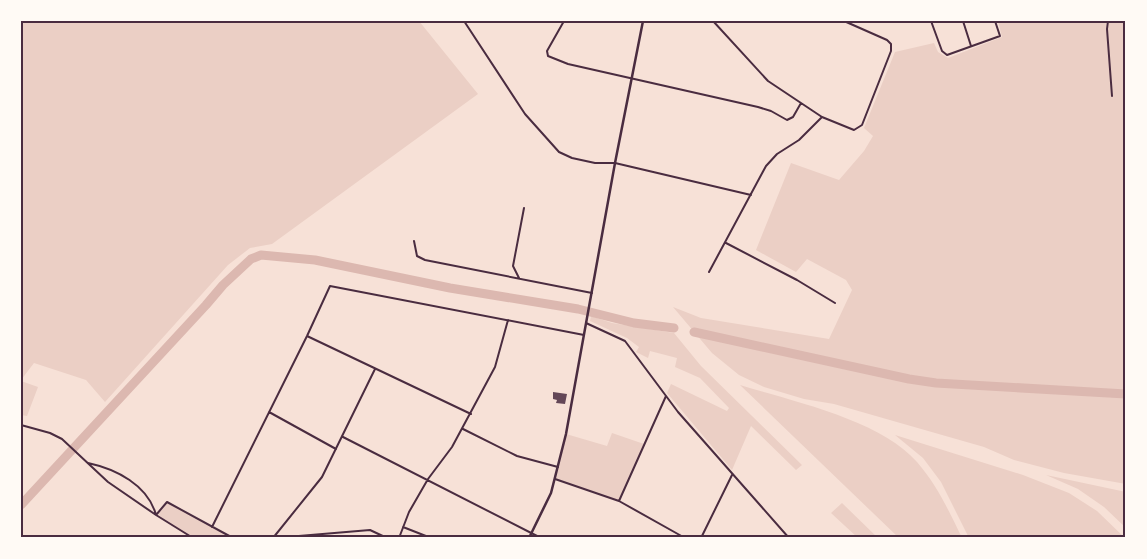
<svg xmlns="http://www.w3.org/2000/svg" width="1147" height="559" font-family="'Roboto Condensed',sans-serif">
	<style>
		.green { fill: #ebcfc5 }
		.lines { fill: none; stroke-linecap: round; stroke-linejoin: round }
		.river { stroke: #dcb8b0; stroke-width: 9 }
		.building { fill: #644757 }
		.minor { stroke: #4a2c40; stroke-width: 2 }
		.tertiary { stroke: #4a2c40; stroke-width: 2.5 }
		.neatline { fill: none; stroke: #4a2c40; stroke-width: 2 }
	</style>
	<rect width="100%" height="100%" fill="#f7e1d7"/>
	<path class="green" d="M21,21h398l59,73 -206,150 -22,4 -22,17 -123,137 -19,-22 -52,-17 -13,17z
		M998,21h128v463l-62,-11 -50,-13 -30,-13 -150,-43 -30,-5 -40,-12 -25,-12 -27,-22 -39,-46 28,11 128,21 23,-49 -6,-10 -39,-21 -11,13 -40,-22 35,-87 48,17 25,-29 9,-15 -9,-8 31,-76 39,-9 4,9 10,6 54,-21z
		M591,316l21,7 62,10 27,33 101,99 -6,5 -45,-44 -19,44 -65,-77 4,-9 56,27 2,-3 -29,-30 -25,-11 2,-9 -27,-7 -2,7 -12,-6 3,-5 -12,-9 -37,-17z
		M21,381l17,6 -11,29 -6,-1z
		M740,385c52,16 141,35 177,77 20,23 32,49 45,76h-63z
		M612,433l32,11 -25,57 -64,-22 11,-45 41,12z
		M895,435l128,40 46,18 28,18 28,27h-156l-28,-56 -18,-24z
		M1046,475l80,17v36l-22,-21 -26,-18z
		M167,502l66,36h-40l-37,-23z
		M842,503l36,35h-20l-27,-25z"/>
	<g class="lines">
		<path class="river" d="M694,332l215,47 27,4 190,11
			M21,505l185,-200 17,-20 28,-26 10,-4 54,5 135,28 128,21 56,14 40,5"/>
	</g>
	<path class="building" d="M553,392l14,2 -2,10 -9,-1 1,-3 -4,-1z"/>
	<g class="lines">
		<path class="minor" d="M464,21l61,93 34,38 13,6 23,5h20l136,32
			M564,21l-17,30 1,5 20,8 190,43 13,4 16,9 6,-3 8,-14
			M713,21l55,60 54,36 32,13 8,-5 29,-74v-7l-4,-4 -43,-19
			M931,21l11,30 5,4 53,-19 -5,-15
			M963,21l8,25
			M1108,21l-1,8 5,67
			M414,241l3,15 8,4 167,33
			M726,243l71,37 38,23
			M709,272l57,-106 11,-12 22,-14 23,-23
			M519,278l-6,-12 11,-58
			M586,323l39,18 53,71 111,126
			M307,336l164,78
			M269,412l67,37
			M21,425l29,8 12,6 46,43 48,33 37,23
			M463,429l54,27 41,11
			M343,437l198,101
			M88,463c28,6 60,22 68,52
			M555,479l64,22 66,37
			M619,501l47,-105
			M156,515l11,-13 66,36
			M212,527l95,-191 23,-50 254,49
			M403,527l28,11
			M273,538l49,-61 53,-108
			M275,538l95,-8 17,8
			M399,538l10,-26 19,-33 24,-32 43,-80 13,-47
			M701,538l31,-63"/>
		<path class="tertiary" d="M529,538l22,-45 15,-59 49,-271 28,-142"/>
	</g>
	<rect width="1147" height="559" fill="none" stroke="#fffaf5" stroke-width="45"/>
	<rect x="22" y="22" width="1102" height="514" class="neatline"/>
</svg>
